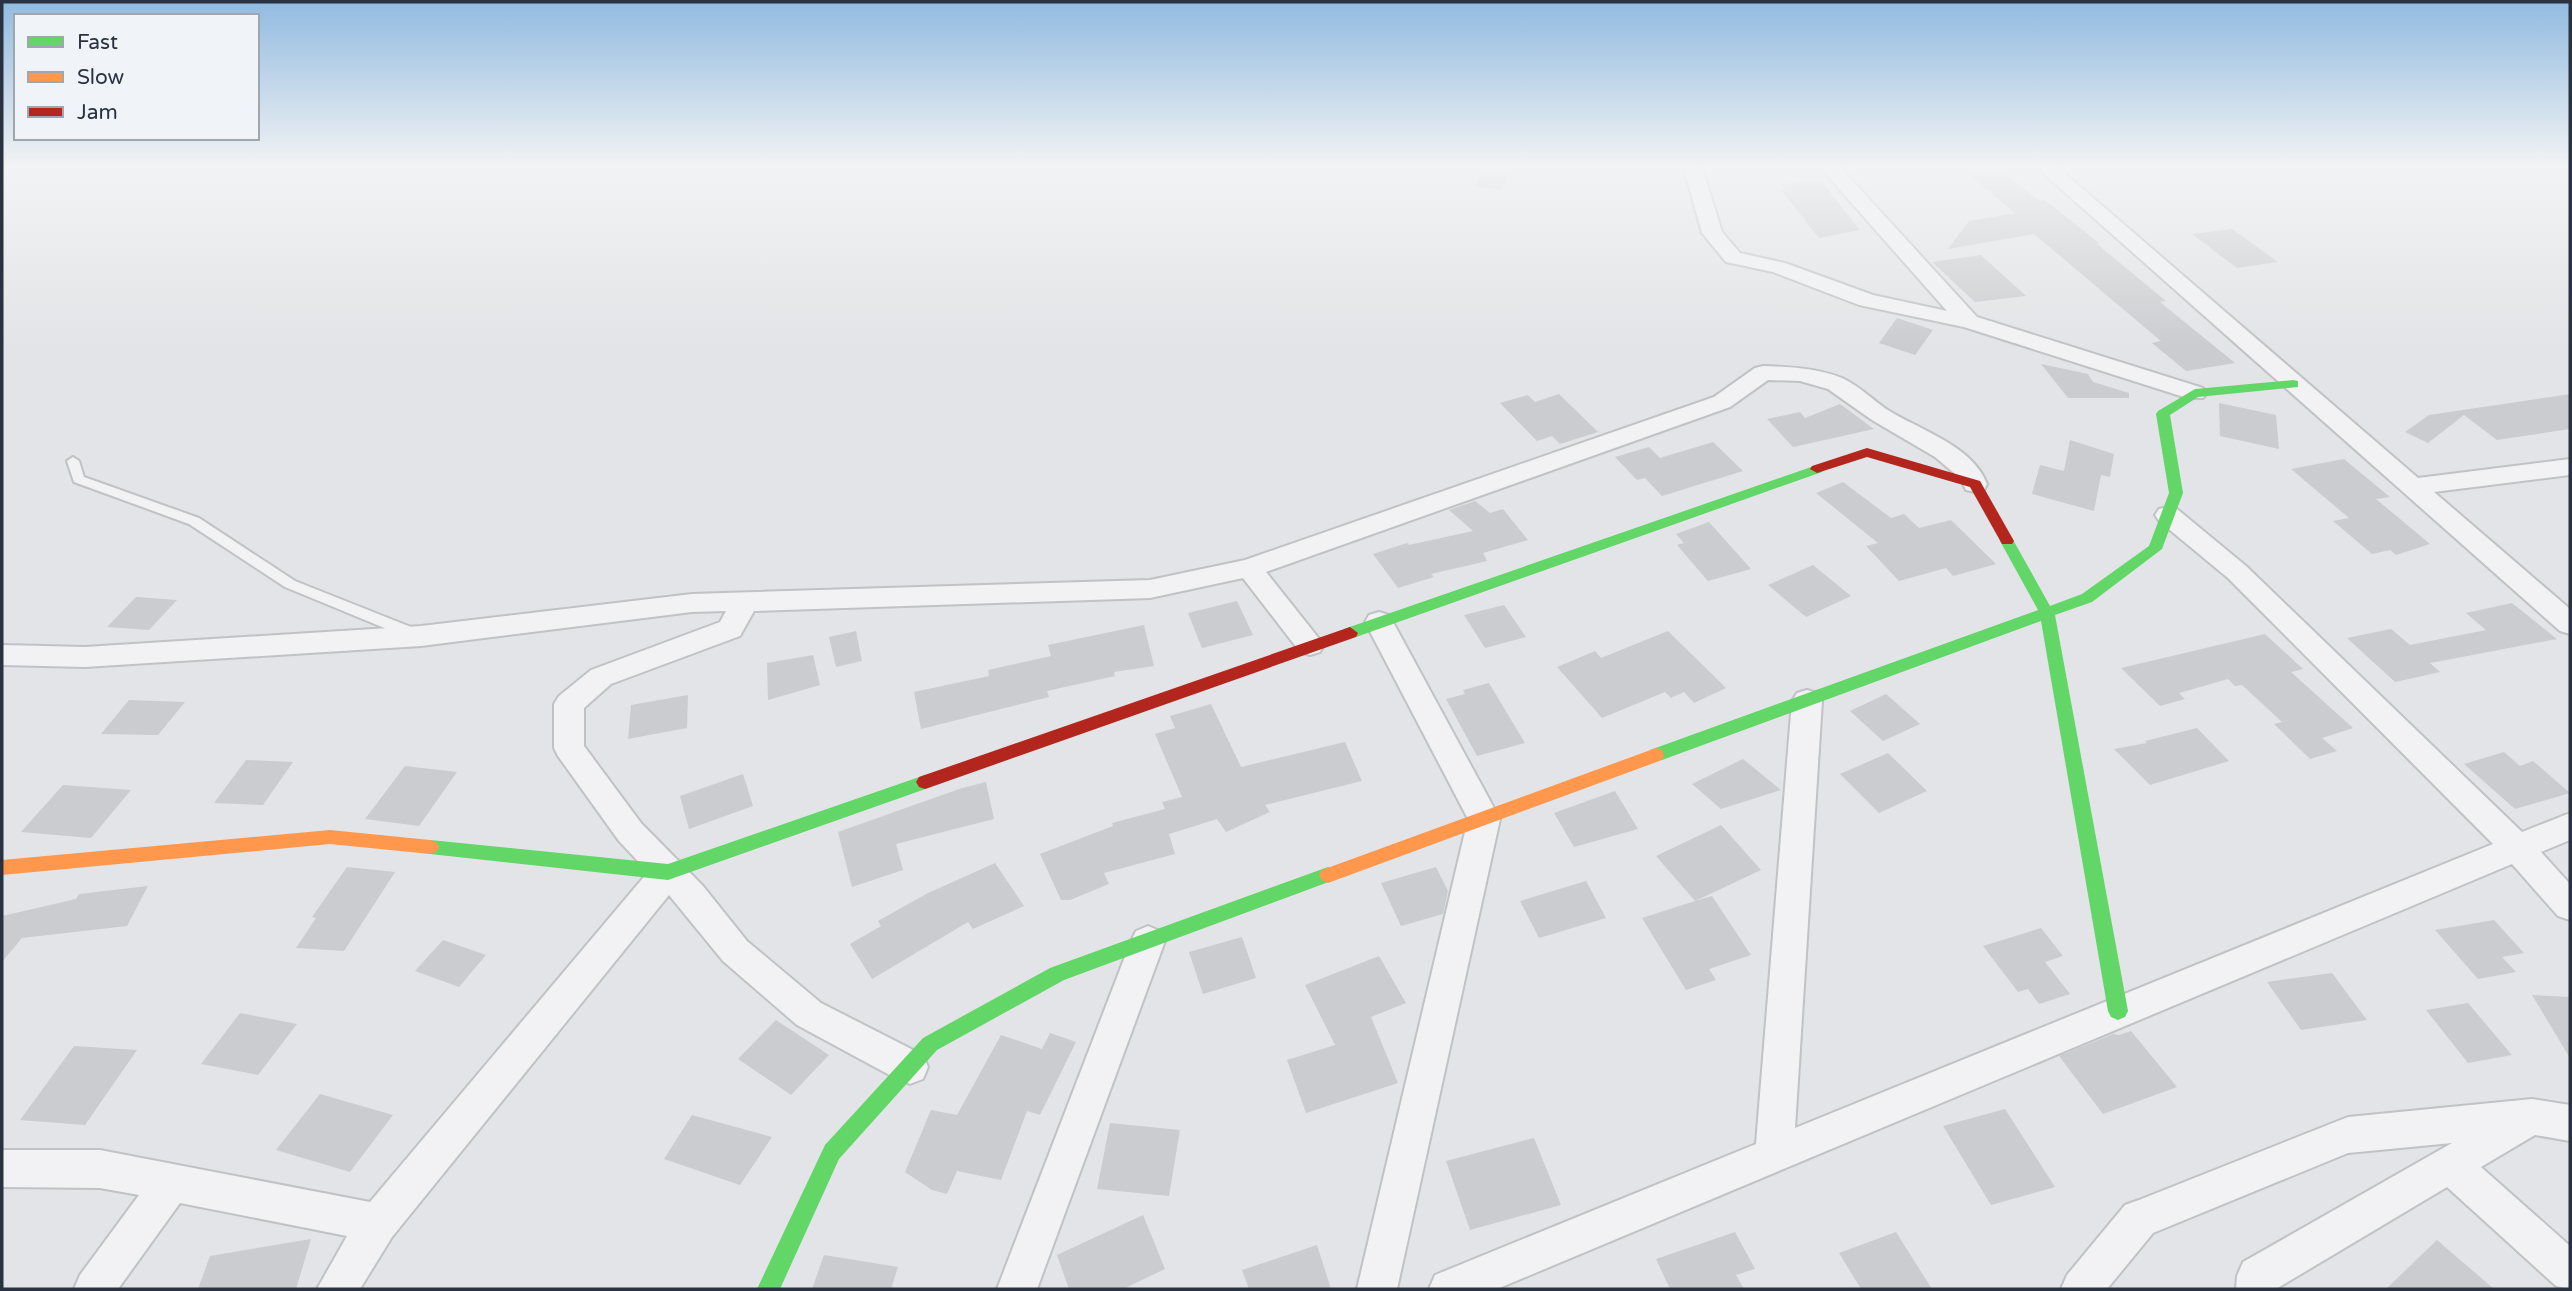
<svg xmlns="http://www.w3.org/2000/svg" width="2572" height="1291" font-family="'Varela Round',sans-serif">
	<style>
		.building { fill: #cacccf }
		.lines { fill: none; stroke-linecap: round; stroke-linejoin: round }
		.lane-casing { stroke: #c0c2c5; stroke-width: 4 }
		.street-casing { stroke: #c0c2c5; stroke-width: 4 }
		.lane { fill: #f2f2f4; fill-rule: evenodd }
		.street { fill: #f2f2f4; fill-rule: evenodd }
		.fast { fill: #63d668; fill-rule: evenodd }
		.slow { fill: #ff974d; fill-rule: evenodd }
		.jam { fill: #b3261e; fill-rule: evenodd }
	</style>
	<rect width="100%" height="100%" fill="#e2e4e7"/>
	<path class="building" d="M1485,165h29l-13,25 -26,-4z
		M1957,165h38l44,36 6,-1 54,43 -2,1 69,57 -6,1 75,61 -49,8 -34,-28 9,-2 -127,-107 -86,15 21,-28 46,-8z
		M1821,181l39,49 -41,8 -38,-48h5l-4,-6z
		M2232,229l46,33 -41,6 -45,-34z
		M1981,255l45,41 -51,6 -43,-40z
		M1897,318l36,12 -18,25 -36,-12z
		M2041,364l47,10 5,8 36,11v5h-61z
		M1559,394l39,38 -38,12 -8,-8 -15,5 -37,-38 28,-8 7,7z
		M2570,394v35l-73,11 -33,-25 -36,28 -23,-11 24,-17z
		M2219,403l57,12 3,34 -59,-13z
		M1840,404l34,25 -81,18 -26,-28 33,-7 5,6z
		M2070,440l44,14 -4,23 -9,-2 -7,36 -62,-17 8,-29 24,6z
		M1713,442l30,29 -81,25 -17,-18 -8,2 -22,-23 34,-10 11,11z
		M2344,459l46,38 -14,2 54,45 -34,11 -6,-5 -18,4 -39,-33 16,-3 -58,-49z
		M1843,482l48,36 13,-4 15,14 32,-8 45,44 -43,12 -7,-8 -47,13 -33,-35 12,-3 -62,-50z
		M1475,501l15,12 13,-4 25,31 -45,13 4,8 -56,13 3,3 -36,11 -25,-34 34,-11 2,2 64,-14 -24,-21z
		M1709,522l42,47 -43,12 -31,-36 7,-2 -8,-9z
		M1813,565l38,31 -45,21 -38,-32z
		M136,597l41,3 -28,30 -42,-3z
		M1237,601l16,34 -51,13 -14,-35z
		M2512,603l45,36 -127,24 10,9 -45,10 -48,-44 44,-9 19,16 76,-15 -20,-17z
		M1504,605l22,32 -41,11 -21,-33z
		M1144,625l10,41 -40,6 1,4 -68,15 2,6 -128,32 -7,-37 75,-16 -1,-6 63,-14 -3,-11z
		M856,631l6,30 -26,6 -7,-30z
		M1668,631l58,57 -32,15 -10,-11 -13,6 -6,-6 -63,26 -45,-51 38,-16 6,7z
		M2265,634l38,35 -12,3 62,56 -31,10 15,13 -27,8 -36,-35 8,-2 -40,-37 -7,1 -7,-7 -49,14 6,6 -25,7 -39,-38z
		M813,655l7,30 -52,15 -1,-37z
		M1489,683l36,60 -48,13 -31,-57 19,-5 -2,-4z
		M1886,694l34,30 -37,17 -33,-30z
		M688,695l-1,33 -59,11 3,-34z
		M129,700l56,2 -27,33 -57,-1z
		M1211,704l30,63 104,-25 17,39 -97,24 5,7 -44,20 -9,-13 -48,15 6,20 -71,19 5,11 -39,16h-9l-21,-46 73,-28 -1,-3 53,-14 -3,-7 20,-5 -27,-63 20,-6 -5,-12z
		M2197,728l32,33 -79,24 -36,-36 33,-6 -2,-2z
		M2504,752l16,14 13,-5 37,32 -55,16 -51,-45z
		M1888,753l39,38 -48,22 -39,-39z
		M1743,759l38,31 -60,19 -29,-25z
		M246,760l47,2 -30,43 -49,-2z
		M405,766l52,6 -38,54 -54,-7z
		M743,774l10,32 -64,23 -9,-33z
		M986,782l8,37 -98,25 7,26 -51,17 -14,-55 124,-44z
		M63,785l68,5 -40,48 -70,-6z
		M1615,791l23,38 -64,18 -20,-34z
		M1721,825l40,45 -66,31 17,-5 39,59 -42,14 7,11 -30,10 -44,-72 53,-17 -39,-45z
		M995,863l29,43 -51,23 -5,-7 -96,57 -22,-35 31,-18 -3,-5 48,-27z
		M347,867l48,5 -51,79 -48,-3 20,-30 -4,-1z
		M1436,867l12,24 -5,23 -42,12 -20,-43z
		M1586,881l20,37 -67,20 -19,-37z
		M148,886l-21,40 -105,12 -20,24v-46l74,-17 3,-5z
		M2494,920l30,33 -22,4 14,15 -38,7 -43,-49z
		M2041,928l22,28 -18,6 25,32 -31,10 -11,-15 -10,3 -35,-46z
		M1242,937l14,41 -53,16 -14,-42z
		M443,940l43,15 -27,32 -44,-16z
		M1379,956l27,47 -35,14 27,66 -92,30 -19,-53 48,-15 -30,-60z
		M2332,973l35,47 -66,10 -34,-48z
		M2532,995l38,2v61z
		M2468,1003l44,52 -44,8 -42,-53z
		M240,1013l57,11 -39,51 -57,-11z
		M776,1020l53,35 -38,40 -53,-36z
		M2131,1031l46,56 -74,27 -44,-58 54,-22 6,1z
		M1050,1033l26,9 -36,73 -13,-4 -26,69 -44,-9 -10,23 -15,-4 -27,-18 26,-62 26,5 44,-80 41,14z
		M74,1046l63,4 -52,75 -65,-5z
		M320,1094l73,21 -43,57 -74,-22z
		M2005,1109l50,78 -64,18 -48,-79z
		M692,1115l80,22 -32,48 -76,-26z
		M1110,1123l70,7 -11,66 -72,-7z
		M1534,1138l27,67 -91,25 -24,-69z
		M1143,1215l22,54 -42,20h-54l-12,-34z
		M1735,1232l20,37 -19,6 8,14h-74l-14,-30z
		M1896,1232l36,57h-71l-22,-36z
		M311,1239l-15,50h-98l12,-33z
		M2437,1240l57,49h-108z
		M1317,1245l14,44h-82l-7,-19z
		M824,1255l74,12 -7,22h-79z"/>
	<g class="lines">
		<g class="lane-casing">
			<path id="lane" d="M73,457l6,4 5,16 115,41 96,63 126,50 2,4 -2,4h-10l-126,-52 -96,-63 -115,-42 -7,-21z"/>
		</g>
		<g class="street-casing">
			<path id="street" d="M1683,165h18l21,67 18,21 45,10 88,32 74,16 -129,-146h20l139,152 226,71 4,5 -4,5h-16l-223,-71 -105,-22 -86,-33 -47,-10 -24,-29z
				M2034,165h21l363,313 152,-19v16l-136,17 136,117v25l-10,-3z
				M1763,366c27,1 53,2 79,12 16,7 30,21 44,31 33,21 86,36 101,75l-3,6 -9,2 -9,-2 -6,-12 -25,-21 -63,-37 -44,-31 -28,-8 -32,-1 -38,27 -464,165 58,73 -4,7 -10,3 -10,-3 -57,-74 -93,20 -396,13 -14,25 -129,48 -27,24v38l57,77 62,63 44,55 74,62 102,52 5,12 -5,12 -13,5 -13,-5 -100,-54 -74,-64 -54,-66 -277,342 -32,52h-43l30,-53 -167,-33 -62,86h-44l6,-14 59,-80 -39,-7 -98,-1v-37h98l270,52 278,-330 -29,-31 -61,-85 -4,-8v-44l5,-8 32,-26 129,-48 6,-11 -34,1 -271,34 -336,21 -83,-2v-20l83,2 336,-21 271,-32 458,-14 95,-20 469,-163 41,-29z
				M2168,507l9,2 69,57 276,266 48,-19v27l-29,12 29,32v36l-12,-4 -46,-52 -1015,425h-68l6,-14 321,-131 36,-443 5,-8 10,-3 10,3 5,8 -27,427 698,-284 -265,-266 -69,-57 -4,-6 4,-6z
				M1379,612l10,3 4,7 107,197 -103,470h-40l111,-470 -103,-197 4,-7z
				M1148,926l12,5 5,10 -128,348h-40l134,-348 5,-10z
				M2532,1099l38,6v36l-35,-6 -54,32 89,79v43l-14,-3 -109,-99 -171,102h-40l1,-13 6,-14 209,-119 -104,10 -195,80 -46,56h-46l6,-14 58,-70 14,-5 209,-83z"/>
		</g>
		<use href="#lane" class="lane"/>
		<use href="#street" class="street"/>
		<path class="fast" d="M2293,380l5,1v6l-100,10 -28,18 13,78 -21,56 -70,53 -37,13 73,396 -3,6 -7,3 -7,-3 -3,-6 -67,-390 -379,139h-12l-2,-5 2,-5 388,-140 -38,-69 2,-3h10l38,68 32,-12 67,-48 20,-53 -13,-79 2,-3 37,-22z
			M1817,465l5,1 2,3 -2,3 -466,165h-12l-2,-4 2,-4z
			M925,775l6,2 3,5 -3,5 -263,93 -238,-26 -6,-2 -3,-5 3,-5 6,-2 238,24z
			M1328,867l6,3 3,5 -3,5 -270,100 -127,70 -98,109 -59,130h-23l68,-144 98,-107 127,-70z"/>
		<path class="slow" d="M1656,748l6,2 2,5 -2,5 -334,123 -6,-3 -3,-5 3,-5z
			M330,830l100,10 6,2 3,5 -3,5 -6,2 -100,-10 -328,31v-15z"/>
		<path class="jam" d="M1867,448l113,33 34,60 -2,3h-10l-32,-57 -103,-30 -50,16 -7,-4 2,-3z
			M1350,627l8,6 -2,4 -425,150 -6,2 -6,-2 -3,-5 3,-5z"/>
	</g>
	<linearGradient id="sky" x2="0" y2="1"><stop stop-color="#91bae0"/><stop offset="0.48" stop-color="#f2f3f4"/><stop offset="1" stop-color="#f2f3f4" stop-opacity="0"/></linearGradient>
	<rect width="2572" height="346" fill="url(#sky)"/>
	<rect width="2572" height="1291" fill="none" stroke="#293241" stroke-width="7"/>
	<rect x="14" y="14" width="245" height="126" fill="#f0f3f7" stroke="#a0a6ae" stroke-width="2"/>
	<rect x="28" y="37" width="35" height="10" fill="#63d668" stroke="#a0a6ae" stroke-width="2"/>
	<text x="77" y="49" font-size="21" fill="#293241">Fast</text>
	<rect x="28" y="72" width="35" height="10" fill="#ff974d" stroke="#a0a6ae" stroke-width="2"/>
	<text x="77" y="84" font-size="21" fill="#293241">Slow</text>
	<rect x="28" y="107" width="35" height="10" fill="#b3261e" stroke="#a0a6ae" stroke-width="2"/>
	<text x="77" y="119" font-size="21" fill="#293241">Jam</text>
</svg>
